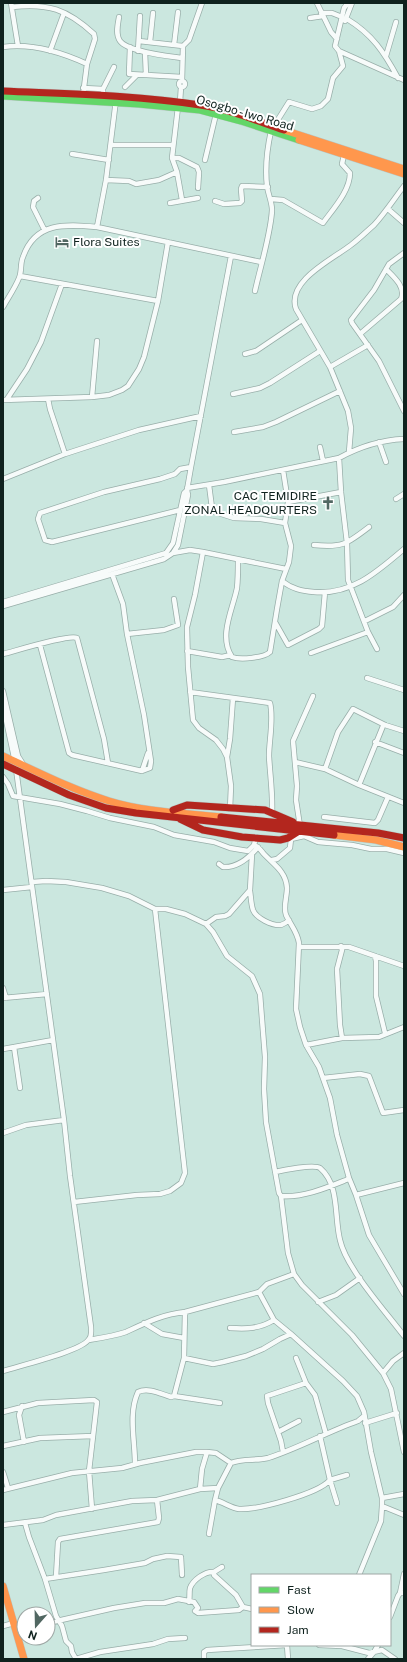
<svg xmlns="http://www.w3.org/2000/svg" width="407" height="1662" font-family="'Public Sans',sans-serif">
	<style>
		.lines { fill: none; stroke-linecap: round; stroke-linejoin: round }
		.street-casing { stroke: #98aea9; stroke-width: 6 }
		.fast-casing { stroke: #b8c6c3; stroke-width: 8 }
		.slow-casing { stroke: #b8c6c3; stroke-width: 8 }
		.jam-casing { stroke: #b8c6c3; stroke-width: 8 }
		.street { stroke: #f7fbfa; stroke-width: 4.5 }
		.fast { stroke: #63d668; stroke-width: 7 }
		.slow { stroke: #ff974d; stroke-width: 7 }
		.jam { stroke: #b3261e; stroke-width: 7 }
		.labels { text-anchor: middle; stroke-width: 4; stroke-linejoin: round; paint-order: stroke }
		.street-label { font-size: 12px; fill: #0f221e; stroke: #fff }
		.poi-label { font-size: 12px; fill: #0f221e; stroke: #fff; text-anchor: start }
	</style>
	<rect width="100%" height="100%" fill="#cbe7df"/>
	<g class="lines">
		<g class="street-casing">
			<path id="street" d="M11,3l7,43
				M317,3l14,29 6,7
				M12,7c36,-4 55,2 82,27l1,5 -8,25 -4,31
				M321,13h11l10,4
				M119,17c-1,7 -4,17 1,24 8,11 48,15 62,17
				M310,18l13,-2
				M347,19c25,15 37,33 51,59
				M345,21l7,-18
				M139,41l44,5
				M150,42l3,-29
				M174,45l4,-33
				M3,47c28,-4 58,5 84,17
				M130,47l-1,27 53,3
				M50,51l14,-38
				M138,51l2,-35
				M339,51l65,29
				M145,52l1,23
				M386,56l10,-34
				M182,81l1,-35 6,-6 13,-37
				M179 84a3 3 0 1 1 6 0a3 3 0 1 1-6 0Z
				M125,87l11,-11
				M83,88l20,1
				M103,96v-7l11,-22
				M180,102l1,-15
				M178,107l-6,51 5,14 5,28
				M274,126l15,-24 23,7 9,-3 7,-7 5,-21 10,-12 -4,-15 -4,-5 1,-4 8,-34 4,-5
				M111,145h62
				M72,154l37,6
				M172,158h7l18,9 2,5 -1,16
				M205,160l11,-46
				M106,180l23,1 7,3 23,-4 18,-8
				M38,198l-4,3 -1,6 11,22
				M271,199l12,1 40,23c10,-14 27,-32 27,-50l-8,-9 2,-9
				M215,201l9,3 16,-1 2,-2 -1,-12 1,-3 26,1
				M170,203l28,-5
				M388,209l16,14
				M97,227l9,-47 10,-80
				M404,253l-15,11 -15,26 -23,30 1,3 27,38 25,50
				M20,276l138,25
				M255,291c5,-23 16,-58 17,-81 0,-8 -4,-16 -5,-24 -2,-18 0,-37 4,-55
				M3,307c5,-9 12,-19 16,-29 3,-6 1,-15 4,-21 12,-35 42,-33 74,-30l164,35
				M360,334l41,-35c5,-12 -7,-22 -15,-30
				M245,354l11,-3 46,-31
				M330,367l38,-22
				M233,394l27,-6 10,-5 50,-32
				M92,397l5,-56
				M7,399l20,-30 14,-27 21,-58
				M48,399l2,10 15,45
				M3,400l89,-3 17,-2 13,-5 6,-4 11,-17 5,-12 14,-56 10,-59
				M234,432l29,-5 13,-5 64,-31
				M379,442l7,20
				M320,447l3,14
				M349,452l2,-24 -3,-17 -18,-44 -34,-58c-10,-28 37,-50 55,-64 8,-6 15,-13 23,-20 11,-12 20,-26 30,-39
				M339,458l2,34 6,51 1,37 20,52 9,17
				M3,479l62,-25 74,-24 62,-14
				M209,485l3,23 3,4 19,6 27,1 24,4
				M187,488l37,-6 115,-24c20,-11 42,-18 65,-19
				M396,499l8,-5
				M288,502l53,-10
				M180,510l-128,32 -7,-2 -7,-21 2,-6 64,-21 56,-13 15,-5 5,-5 11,-2
				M314,545c28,3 33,-1 55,-18
				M203,552l-8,43 -8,32 1,40 5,53 6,8 17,12 7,9 4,8 4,29 -1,23
				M173,553l17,-3 13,2 83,17
				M238,560c0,9 0,19 -1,28 -4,21 -19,48 -5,69 8,3 32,1 38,-5l7,-43 5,-28 7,-19 2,-16 -6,-23 3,-21 -5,-32
				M282,581c10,8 20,10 32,11 38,3 63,-20 90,-43
				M3,602l163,-49 7,-10 11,-50 3,-3
				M3,606l161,-47 9,-6 5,-8 10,-50 -1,-5 4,-23 40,-211
				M365,621l28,-14 11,-12
				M275,622l13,23 31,-16 3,-3 3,-34
				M127,634l37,-4 14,-5 -4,-26
				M40,645l29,108 3,2 70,16 8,-3 1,-7 -7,-46 -17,-81 -4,-30 -11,-30
				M187,651l35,6 9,-2
				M311,653l57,-21
				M3,654c12,-3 67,-20 74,-16l27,101 4,24
				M367,678l37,12
				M3,691l15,65 5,8
				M190,692l80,11c4,15 -1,38 -1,53 1,19 4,38 3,57
				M3,706l12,56
				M375,742l29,11
				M227,757l3,-18 3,-41
				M295,762l30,7 34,16 45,18
				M325,769l13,-37 15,-23 32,16 19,6
				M142,771l6,-18
				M3,777l5,7 5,12 47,8 27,7 23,7 44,9 20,8 40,7 16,6 18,3 6,-6
				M359,785l24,-59 2,-1
				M324,817l51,6 3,-3 10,-23
				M300,826l-4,-26 1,-14 -4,-45 20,-45
				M272,860l5,-1 13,-11 1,-9 13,-3 14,6 34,3 19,4h16l17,4
				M219,864l4,3c15,1 26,-9 35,-20
				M32,882l14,-1 20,1 36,6 27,8 26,13h11l19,5 21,10 7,8 14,24 25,20 8,18 5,63 -1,32 2,33 13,71 2,3c21,2 45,-8 65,-16l3,-2 -12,-43 -7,-37 -11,-31 -13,-22 -6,-18 -4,-18 3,-66c-2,-12 -8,-17 -13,-28 -3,-8 1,-18 1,-27 -1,-17 -14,-24 -24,-35 -3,-4 -4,-6 -9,-8l2,-8
				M3,890l29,-3
				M250,891c1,6 1,13 3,19 3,8 19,16 28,15 3,-1 6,-3 8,-5
				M206,924l10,-7 9,-1 4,-2 21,-24 2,-36
				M341,946l1,4 -5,19 3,56 2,13
				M300,947h49l55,19
				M375,956l1,5v35l9,37
				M3,988l3,10
				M3,998l44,-4
				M306,1045l36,-7 37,-1 25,-10
				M14,1047l6,41
				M3,1049l50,-9
				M323,1078l37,-4 9,2 14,37 21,-3
				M3,1133l23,-8 38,-5
				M275,1172c8,-2 39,-8 45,-4 20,17 14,49 20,72 6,28 46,72 64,96
				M349,1178l7,17 13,40 35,59
				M356,1195l48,-12
				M281,1196l7,57 6,21 8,11 50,50 31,38 8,16 13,63
				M74,1202l63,-7 23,-1 10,-3 11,-8 4,-10 -30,-264
				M318,1302l18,-7 24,-17
				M144,1323l18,11 22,4
				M230,1328c17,1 29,1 44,-8
				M291,1334l-17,-14 -15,-28 8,-8 27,-10
				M89,1340c12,-2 25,-4 37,-8 19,-9 37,-18 59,-20l74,-20
				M184,1358l29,6 10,-2 23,-6 17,-7 17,-10 11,-5 52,47 14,15 7,16 7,40 11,46v8l-1,15 -22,54
				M296,1358l10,25 9,12 11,39
				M3,1371c15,-5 80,-20 86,-32 3,-3 2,-8 2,-12l-21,-151 -6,-56 -48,-351
				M383,1373l10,-12 11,-8
				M174,1396l46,7
				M22,1406l-3,9 5,27
				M3,1412l35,-9 56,-3 3,2 -8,69 3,38
				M365,1423l32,-10
				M278,1432l21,-11
				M3,1446l37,-8 53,-2
				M207,1452l9,1 15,10
				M283,1452l-2,-11 -13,-38 -1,-7 39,-13
				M135,1464c0,-24 -7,-50 3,-72 10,-5 23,2 33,5l3,-1 10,-38 1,-46
				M3,1472l5,16
				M218,1488l-3,12c8,2 16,8 24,9 18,1 79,-15 91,-29l-10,-44
				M3,1490l69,-17 50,-5 18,-5 56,-11h11l-5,17 -2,20
				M382,1498l22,-4
				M337,1503l-7,-23 17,-5
				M382,1506l22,9
				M25,1523l4,14 16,42 11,37 6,10 4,15 5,5 1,6 4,7
				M3,1525l40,-5 13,-5 76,-14 25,-1 43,-11 18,-1 13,-25c11,-5 25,-2 37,-5 31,-10 59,-26 90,-37l6,-5
				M209,1534l6,-34
				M222,1567l-8,5v3l22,20 7,12
				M56,1577l2,-35 2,-3 98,-17 1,-4 -2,-18
				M45,1579l59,-9 41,-7 8,-4 14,-3 14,1 1,18
				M400,1593l4,-19
				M189,1602c1,-4 0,-10 1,-14 3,-8 15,-17 24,-16
				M390,1617l8,-21 2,-3h4
				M48,1623l66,-15 31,-5h19l14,-4 16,3 4,6 -3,3 3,2 41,-3 4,-3 9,2
				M3,1626l11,-3
				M17,1633l7,-2
				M287,1645l1,14
				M319,1645l23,1 27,7 13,-3 13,9
				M76,1659l24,-7 53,-8 15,-5 17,-1
				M204,1659v-7l3,-2 80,-5
				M368,1659l6,-7 4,-7"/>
		</g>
		<g class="fast-casing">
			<path id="fast" d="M3,96l136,8 61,6 41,11 58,19"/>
		</g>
		<g class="slow-casing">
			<path id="slow" d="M284,130l120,39
				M299,140l105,34
				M3,756c35,16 70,34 106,45 36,11 75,12 112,16
				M334,835l42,5 28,7
				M3,1586l21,73"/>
		</g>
		<g class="jam-casing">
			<path id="jam" d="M3,91c66,3 132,4 197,14 29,4 57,16 84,25
				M3,764l66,31 37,13 30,5 198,22
				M173,810l14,-5 78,5 28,12
				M221,817l157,16 26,5
				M180,819l23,11 39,7 38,3 8,-2 11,-7"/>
		</g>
		<use href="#street" class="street"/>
		<use href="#fast" class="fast"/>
		<use href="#slow" class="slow"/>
		<use href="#jam" class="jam"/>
	</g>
	<defs>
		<g id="hotel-bare" transform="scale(1.08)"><path d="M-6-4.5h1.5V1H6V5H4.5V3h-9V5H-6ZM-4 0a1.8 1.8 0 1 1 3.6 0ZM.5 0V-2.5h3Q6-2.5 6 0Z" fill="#516762" stroke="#fff" stroke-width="2.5" paint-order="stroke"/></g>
		<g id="church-bare" transform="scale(1.08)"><path d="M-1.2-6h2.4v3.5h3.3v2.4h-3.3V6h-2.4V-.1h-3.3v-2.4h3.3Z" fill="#516762" stroke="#fff" stroke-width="2.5" paint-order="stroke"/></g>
	</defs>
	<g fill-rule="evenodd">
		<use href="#hotel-bare" x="62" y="242"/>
		<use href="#church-bare" x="328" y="503"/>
	</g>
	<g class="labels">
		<g class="street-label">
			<text transform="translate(245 113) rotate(16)" y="4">Osogbo - Iwo Road</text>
		</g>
		<g class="poi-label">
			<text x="73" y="246">Flora Suites</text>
			<text x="317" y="500" text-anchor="end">CAC TEMIDIRE<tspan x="317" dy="14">ZONAL HEADQURTERS</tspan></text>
		</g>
	</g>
	<rect width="407" height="1662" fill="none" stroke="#0f221e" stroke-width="8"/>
	<rect x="251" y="1574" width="140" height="72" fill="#ffffff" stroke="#9fa7a5"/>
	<rect x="259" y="1587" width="20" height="6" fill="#63d668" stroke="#9fa7a5"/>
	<text x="287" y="1594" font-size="12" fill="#0f221e">Fast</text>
	<rect x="259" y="1607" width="20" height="6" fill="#ff974d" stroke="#9fa7a5"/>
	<text x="287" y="1614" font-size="12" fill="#0f221e">Slow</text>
	<rect x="259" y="1627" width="20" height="6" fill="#b3261e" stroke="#9fa7a5"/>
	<text x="287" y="1634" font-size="12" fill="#0f221e">Jam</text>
	<g transform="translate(36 1626) rotate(200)"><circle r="19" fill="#ffffff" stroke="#9fa7a5"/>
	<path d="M0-3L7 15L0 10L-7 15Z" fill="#516762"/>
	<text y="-6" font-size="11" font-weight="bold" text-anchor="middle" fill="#0f221e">N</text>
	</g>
</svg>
